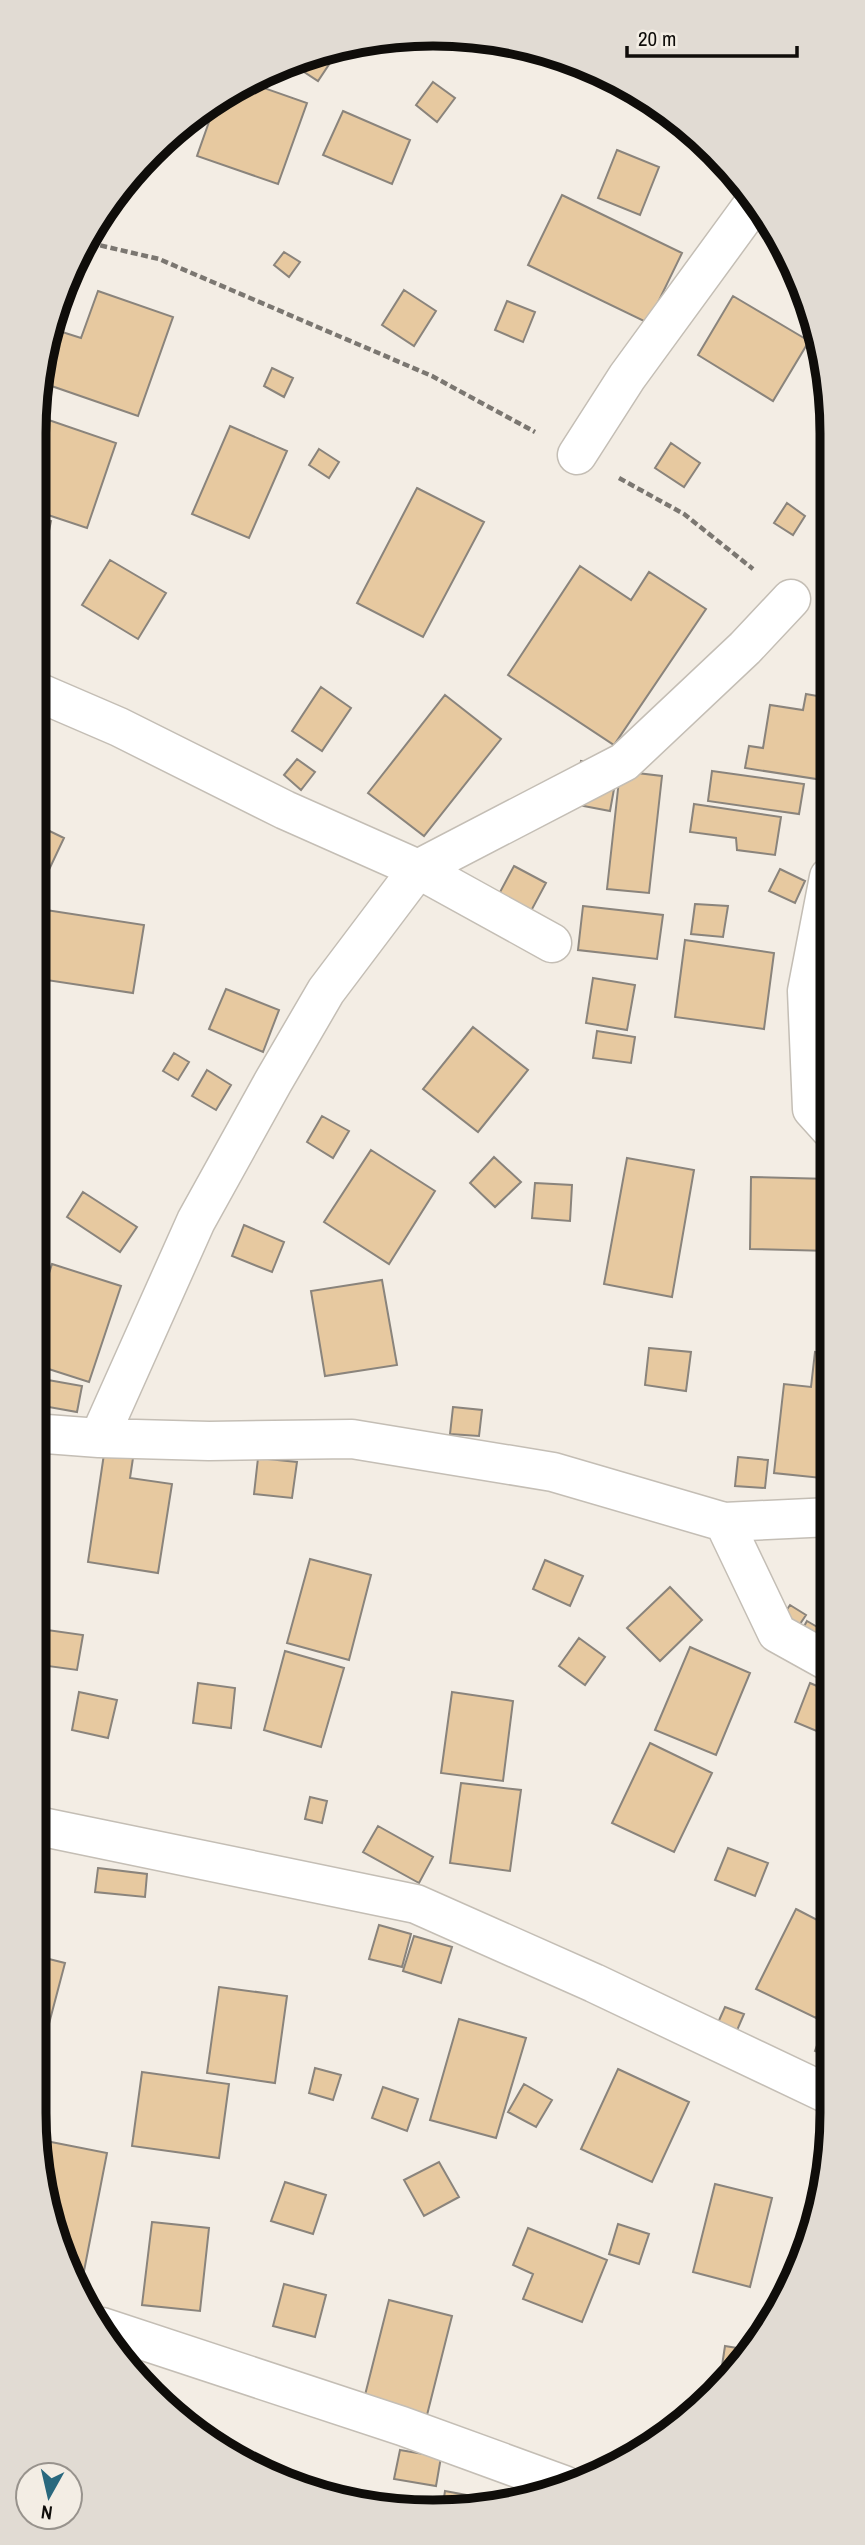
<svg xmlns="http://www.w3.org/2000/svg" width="865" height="2545" font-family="'Archivo Narrow',sans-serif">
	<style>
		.building { fill: #e7c9a0; stroke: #8a847c; stroke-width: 2 }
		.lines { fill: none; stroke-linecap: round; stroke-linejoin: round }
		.minor-casing { stroke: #c4beb5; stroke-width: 41 }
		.path { stroke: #7b7771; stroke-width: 4.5; stroke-dasharray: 7 3.5; stroke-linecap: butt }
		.minor { stroke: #fff; stroke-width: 38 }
		.rim { fill: none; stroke: #0f0d0a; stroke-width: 9 }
	</style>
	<rect width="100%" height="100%" fill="#f3ede4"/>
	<path class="building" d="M338,51l-20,30 -23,-15z
		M247,82l60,21 -29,81 -81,-28 19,-54 17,-15z
		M433,82l22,16 -18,24 -21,-17z
		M343,111l67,29 -18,44 -69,-29z
		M617,150l42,17 -19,48 -42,-17z
		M562,195l120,58 -34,70 -120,-58z
		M284,252l16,10 -11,15 -15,-12z
		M404,290l32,21 -22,35 -32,-21z
		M98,291l75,26 -35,99 -98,-34 16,-52 25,8z
		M733,296l76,45 -36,60 -75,-46z
		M507,301l28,11 -12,30 -28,-12z
		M272,368l21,10 -9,19 -20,-11z
		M37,416l79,27 -29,85 -54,-18v-78z
		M230,426l57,25 -38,87 -57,-24z
		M671,443l29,20 -16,24 -29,-19z
		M319,449l20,13 -10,16 -20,-13z
		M417,488l67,34 -61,115 -66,-34z
		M787,503l18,13 -12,19 -19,-12z
		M33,517l18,4 -7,34 -11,-2z
		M110,560l56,33 -28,46 -56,-34z
		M580,566l51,34 18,-28 57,37 -92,136 -106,-70z
		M33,577l5,1 -5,25z
		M321,687l30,21 -29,43 -30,-20z
		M806,694l23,4v47l-6,35 -78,-12 4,-22 14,2 7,-43 33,5z
		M445,695l56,44 -77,97 -56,-43z
		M297,759l18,13 -14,18 -17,-15z
		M581,761l37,6 -8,44 -37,-7z
		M620,771l42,5 -13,117 -42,-4z
		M712,771l92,13 -5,30 -91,-13z
		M694,804l87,13 -6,38 -38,-5 -1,-12 -46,-6z
		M33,823l31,15 -17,36 -14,-6z
		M514,866l32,17 -15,28 -32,-17z
		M780,869l25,12 -10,22 -26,-12z
		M695,904l33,2 -5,31 -32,-3z
		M583,906l80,9 -6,44 -79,-9z
		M33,908l111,17 -11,68 -100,-15z
		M685,940l89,13 -10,76 -89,-12z
		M593,978l42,7 -8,45 -41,-7z
		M226,989l53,21 -16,42 -54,-23z
		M473,1027l55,43 -50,62 -55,-43z
		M597,1031l38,6 -4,26 -38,-5z
		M174,1053l15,9 -11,18 -15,-9z
		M207,1070l24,15 -15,25 -24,-14z
		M322,1116l27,15 -16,27 -26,-16z
		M371,1150l64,41 -46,73 -65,-42z
		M494,1157l27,25 -26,25 -25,-24z
		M627,1158l67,12 -22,127 -68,-13z
		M751,1177l79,2v72l-80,-2z
		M535,1183l37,2 -2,36 -38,-3z
		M83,1192l54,35 -17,25 -53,-35z
		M244,1225l40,17 -12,30 -40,-16z
		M52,1264l69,22 -32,96 -56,-18v-42z
		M382,1280l15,85 -72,11 -14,-85z
		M649,1348l42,4 -5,39 -41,-6z
		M815,1352l15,2 1,125 -57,-6 10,-89 27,3z
		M48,1380l34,6 -5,26 -34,-6z
		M453,1407l29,3 -3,26 -29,-2z
		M104,1454l29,4 -3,20 42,6 -14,89 -70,-11z
		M738,1457l30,3 -3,28 -30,-2z
		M258,1458l39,4 -5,36 -38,-4z
		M310,1559l61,16 -22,85 -62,-17z
		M545,1560l38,16 -13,30 -37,-17z
		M670,1587l32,33 -42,41 -33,-33z
		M790,1605l16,10 -12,18 -16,-10z
		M807,1621l24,14v5l-8,14 -26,-15z
		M33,1628l50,7 -6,35 -44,-6z
		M579,1638l26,19 -20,28 -26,-19z
		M690,1647l60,26 -34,82 -61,-25z
		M285,1651l59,17 -23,79 -57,-17z
		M198,1683l37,5 -4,40 -38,-5z
		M810,1683l21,9v45l-36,-15z
		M79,1692l38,8 -9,38 -36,-8z
		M452,1692l61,9 -10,80 -62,-8z
		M650,1743l62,30 -38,79 -62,-29z
		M461,1783l60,7 -11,81 -60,-8z
		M310,1797l17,4 -5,22 -17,-4z
		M378,1826l55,31 -14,26 -56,-31z
		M728,1848l40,15 -13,33 -40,-16z
		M98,1868l49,6 -2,23 -50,-5z
		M796,1909l35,18 1,60 -16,31 -60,-29z
		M379,1925l32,9 -9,33 -33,-8z
		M414,1936l38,11 -11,36 -38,-12z
		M33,1955l32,8 -24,91 -8,-2z
		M219,1987l68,9 -12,87 -68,-10z
		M725,2007l19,7 -9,21 -19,-8z
		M828,2015l4,2v41l-17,-7z
		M459,2019l67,19 -30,100 -66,-18z
		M315,2068l26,7 -8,25 -24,-7z
		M618,2069l71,33 -37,80 -71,-33z
		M142,2072l87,12 -10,74 -87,-12z
		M524,2084l28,16 -16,27 -28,-15z
		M383,2087l35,12 -11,32 -35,-13z
		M41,2140l66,13 -23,118 -19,-4 -2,-2 -23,-120z
		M439,2162l20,35 -35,19 -20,-36z
		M285,2182l41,13 -13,39 -42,-13z
		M715,2184l57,14 -22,89 -57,-15z
		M152,2222l57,6 -9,83 -58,-6z
		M618,2224l31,10 -10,30 -30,-10z
		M528,2228l79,32 -25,62 -59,-23 10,-25 -20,-9z
		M284,2284l42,11 -11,42 -42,-11z
		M389,2300l63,16 -25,99 -63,-16z
		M725,2346l24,4 -29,29z
		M400,2450l41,7 -5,29 -42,-7z
		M445,2491l54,10 -56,3z"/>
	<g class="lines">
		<g class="minor-casing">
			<path id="minor" d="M577,455l50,-78 127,-174
				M33,690l86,37 166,83 133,59 134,74
				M829,877l-22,114 5,118 18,20
				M33,1433l66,5 110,3 143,-2 201,33 171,50 107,-5
				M99,1438l97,-217 77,-139 53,-91 92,-122 206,-107 121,-114 46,-49
				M724,1522l53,111 54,30
				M33,1825l383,79 178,79 238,113
				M102,2327l300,99 162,59"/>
		</g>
		<path class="path" d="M90,243l69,16 273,117 103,56
			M619,478l65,36 69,55"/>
		<use href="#minor" class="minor"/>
	</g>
	<path d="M0 0H865V2545H0ZM433 46H433A387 387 0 0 1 820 433V2113A387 387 0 0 1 433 2500H433A387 387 0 0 1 46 2113V433A387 387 0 0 1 433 46Z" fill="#e1dbd3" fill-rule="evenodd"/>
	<path class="rim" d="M433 46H433A387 387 0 0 1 820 433V2113A387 387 0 0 1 433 2500H433A387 387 0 0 1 46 2113V433A387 387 0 0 1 433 46Z"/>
	<g transform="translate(49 2496) rotate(188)"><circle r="33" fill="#f3ede4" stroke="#98938d" stroke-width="2"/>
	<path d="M0-5L12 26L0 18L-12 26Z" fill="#29687e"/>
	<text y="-10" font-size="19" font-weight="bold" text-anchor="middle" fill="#0f0d0a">N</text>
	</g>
	<path d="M627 46v10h170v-10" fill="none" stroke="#0f0d0a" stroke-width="3.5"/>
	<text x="638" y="46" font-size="21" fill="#0f0d0a" stroke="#f3ede4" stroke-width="5" paint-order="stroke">20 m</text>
</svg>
